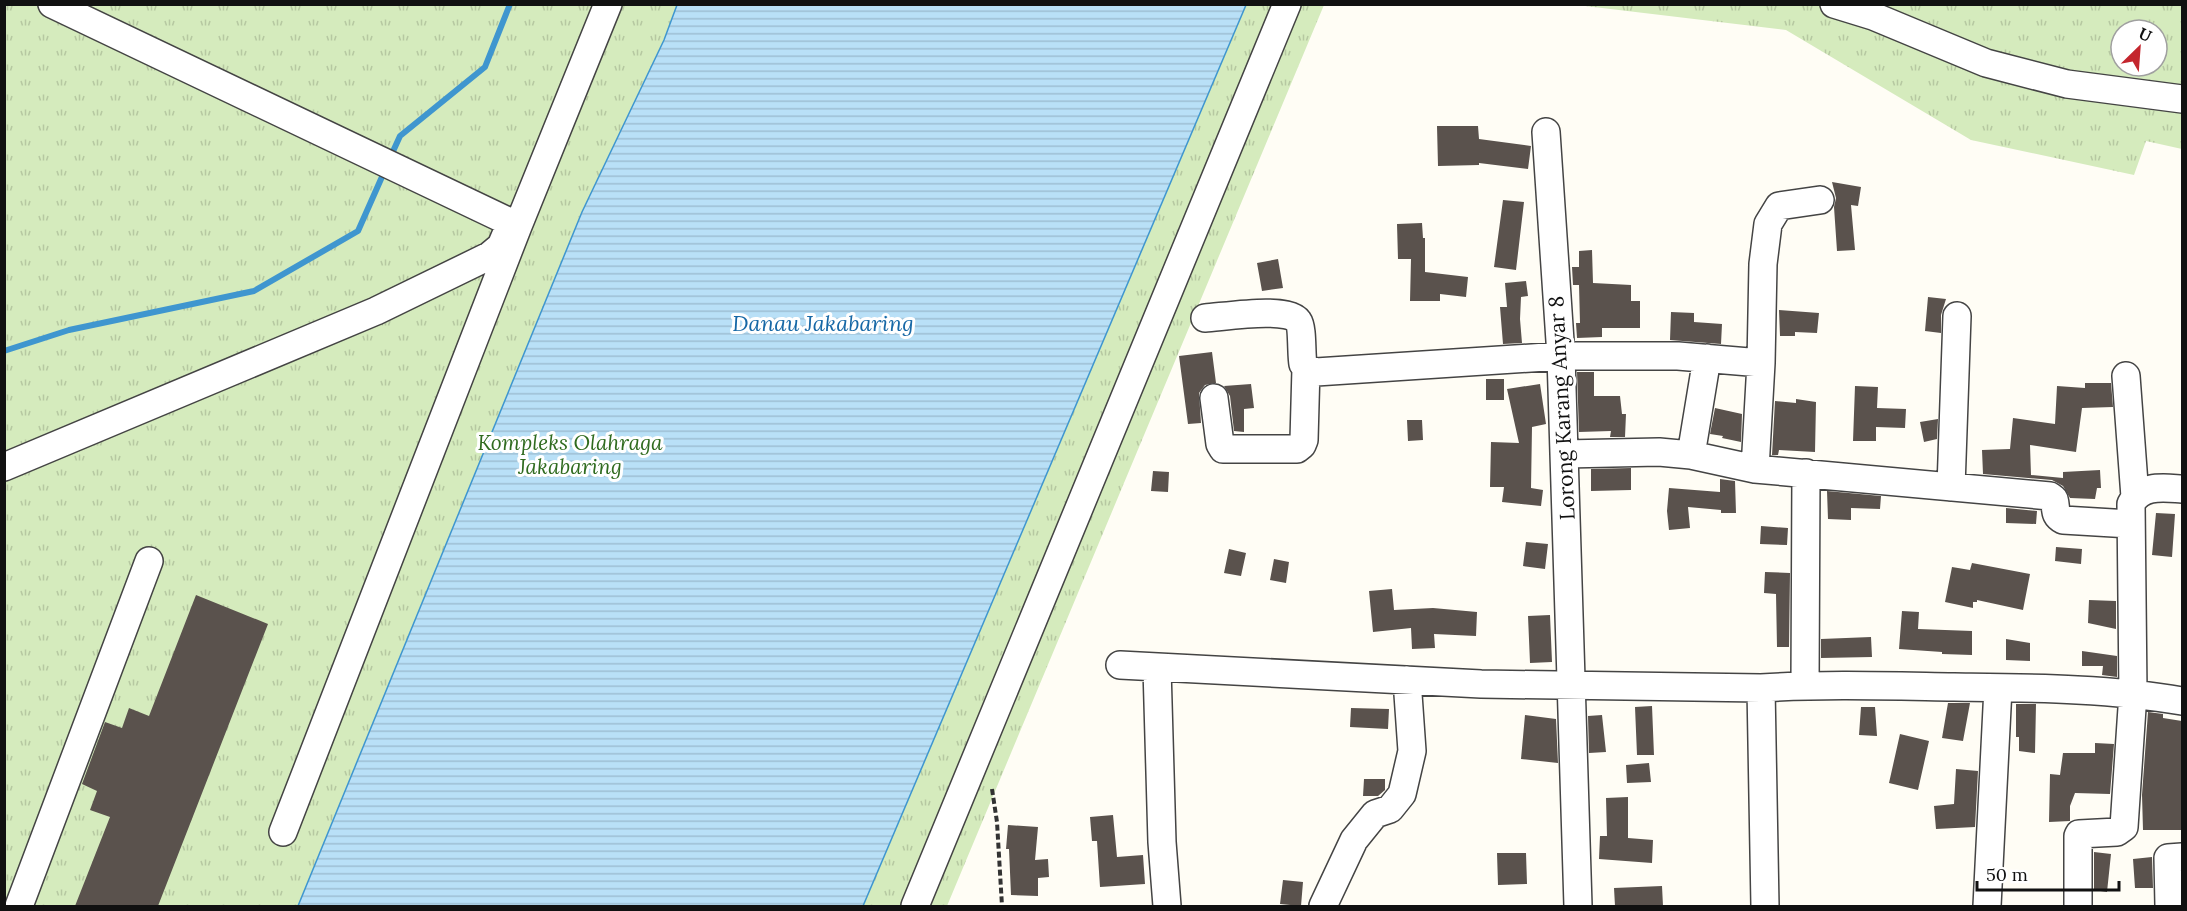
<svg xmlns="http://www.w3.org/2000/svg" width="2187" height="911" font-family="Lora,serif">
	<style>
		.grass { fill: url(#grass-tufts); fill-rule: evenodd }
		.water { fill: url(#water-rules); stroke: #3f96cf; stroke-width: 1.5 }
		.lines { fill: none; stroke-linecap: round; stroke-linejoin: round }
		.stream { stroke: #3f96cf; stroke-width: 6 }
		.building { fill: #5a524d }
		.minor-casing { stroke: #444; stroke-width: 30 }
		.path { stroke: #333; stroke-width: 4; stroke-dasharray: 6 3; stroke-linecap: butt }
		.minor { stroke: #fff; stroke-width: 27 }
		.labels { text-anchor: middle; stroke-width: 6; stroke-linejoin: round; paint-order: stroke }
		.street-label { font-size: 21px; fill: #111; stroke: #fff }
		.park-label { font-size: 21px; font-style: italic; fill: #2f6b1f; stroke: #fff }
		.water-label { font-size: 22px; font-style: italic; fill: #1768a6; stroke: #fff }
	</style>
	<defs>
		<pattern id="grass-tufts" width="24" height="20" patternUnits="userSpaceOnUse" patternTransform="scale(1.5)"><rect width="24" height="20" fill="#d5ebbd"/><path d="M3 7l-1-3M5 7V3M7 7l1-3M15 17l-1-3M17 17v-4M19 17l1-3" fill="none" stroke="#b6c8a1"/></pattern>
		<pattern id="water-rules" width="6" height="5" patternUnits="userSpaceOnUse" patternTransform="scale(1.5)"><rect width="6" height="5" fill="#b9e0f7"/><path d="M0 2.5h6" fill="none" stroke="#9ebfd3"/></pattern>
	</defs>
	<rect width="100%" height="100%" fill="#fffdf5"/>
	<path class="grass" d="M5,5h1319l-377,901h-942z
		M1577,5h605v144l-36,-8 -12,34 -163,-35 -185,-110zM2121,30h36v36h-36z"/>
	<path class="water" d="M677,5h569l-383,901h-565l284,-694 82,-172z"/>
	<g class="lines">
		<path class="stream" d="M390,158l10,-22 85,-69 25,-63
			M4,351l65,-21 185,-39 104,-60 27,-61"/>
	</g>
	<path class="building" d="M1437,126h41l1,13 52,7 -3,23 -49,-6v2l-41,1z
		M1832,182l29,5 -3,19 -7,-1 4,45 -18,1 -3,-44 2,-9z
		M1503,200l21,2 -8,68 -22,-3z
		M1422,223l1,15h2v34l43,5 -2,20 -26,-3v7h-30l1,-42h-13l-1,-35z
		M1592,250l1,33 38,2v16h9v27h-38v9l-25,1 -1,-15h4l-1,-38h-6l-1,-18h7v-16z
		M1278,259l5,29 -21,3 -5,-28z
		M1526,281l2,15 -7,1 -1,22 2,24 -19,1 -3,-37h7l-2,-24z
		M1928,297l18,2 -5,16v18l-16,-2z
		M1779,310l40,3 -2,20 -22,-1v4h-15z
		M1671,312l23,1v9l28,2 -1,20 -51,-4z
		M1212,352l4,31 -11,2 -6,8 2,30 -13,1 -9,-68z
		M1577,372h17v24h26l2,18h4l-1,23h-15l1,-6 -32,1z
		M1486,379h18v21h-18z
		M2085,383h26l2,24 -31,1 -6,44 -46,-7 1,30 32,3v-6l37,-2 1,18h-4l-2,11 -25,-1 -7,-12 -11,-6 -69,-6 -1,-24 28,-1 3,-31 42,6 2,-38 28,2z
		M1251,384l3,24 -10,1v23l-10,-1 -4,-35 -6,-10z
		M1540,384l6,40 -14,3 -1,61 12,2 -2,16 -39,-4 2,-15h-14l1,-45 28,1 -12,-54z
		M1855,386l23,1 -1,21 29,1 -1,19 -29,-1v14h-23z
		M1796,399l20,3 -1,50 -36,-2 -1,5h-6l3,-54 21,2z
		M1715,408l27,6 -1,28 -19,-4 1,-2 -13,-2z
		M1938,419l-1,20 -13,3 -4,-20z
		M1407,420h15l1,20 -15,1z
		M1631,468v22l-40,1v-22z
		M1153,471l16,1 -1,20 -17,-1z
		M1720,479l15,2 1,32h-15v-3l-33,-3 2,21 -21,2 -2,-19 2,-23 51,4z
		M1827,491l54,5 -1,13 -29,-1v12l-23,-1z
		M2006,508l31,3 -1,13 -30,-1z
		M2156,513l19,1 -3,43 -20,-2z
		M1761,526l27,2 -1,17 -27,-1z
		M1526,542l22,2 -3,25 -22,-3z
		M2056,547l26,2 -1,15 -26,-3z
		M1229,549l17,4 -5,23 -17,-3z
		M1274,559l15,3 -3,21 -16,-3z
		M1972,563l58,11 -7,36 -46,-10v2h-4v6l-28,-6 7,-35 18,3z
		M1765,572l25,1 -1,74h-12l-1,-53 -12,-1z
		M1392,589l2,21 39,-2 44,4 -1,24 -42,-2 1,14 -23,1 -1,-21 -38,4 -4,-41z
		M196,595l72,29 -110,282h-83l35,-89 -20,-7 7,-19 -15,-7 23,-62 17,6 7,-20 20,8z
		M2089,600l27,1v28l-28,-6z
		M1902,611l17,1 -1,17 54,2v24l-30,-1v-2l-43,-3z
		M1550,615l2,47 -22,1 -2,-47z
		M1871,637l1,20 -51,1v-19z
		M2006,639l24,4v18l-24,-1z
		M2082,651l35,5v21l-15,-2 1,-9h-21z
		M1948,703h22l-7,38 -21,-3z
		M2016,704h20l-1,49 -16,-2v-14h-3z
		M1652,706l2,49h-17l-2,-48z
		M1861,707h14l2,29 -18,-1z
		M1351,708l38,1 -1,20 -38,-2z
		M2148,712l15,2v4l19,3v109h-39l-1,-35z
		M1525,715l31,4 2,44 -37,-4z
		M1602,715l4,37 -17,1 -1,-37z
		M1900,734l29,7 -11,49 -29,-7z
		M2095,743l19,1 -4,50 -35,-1 -5,13v15l-21,1 1,-48 10,1 3,-22h32z
		M1649,763l2,19 -24,1 -1,-18z
		M1956,769l22,2 -3,56 -39,2 -2,-23 20,-2z
		M1364,779h21v11l-7,6h-15z
		M1628,797v41l25,2 -1,23 -53,-4 1,-23h7l-1,-38z
		M1113,815l4,42 26,-2 2,29 -45,3 -3,-46h-5l-2,-24z
		M1008,825l30,2 -3,33 13,-1 1,18 -11,1v18l-27,-1 -2,-46h-3z
		M2094,852l17,2 -4,38 -13,-2z
		M1497,853h29l1,31 -29,1z
		M2152,857l1,31h-18l-2,-29z
		M1283,880l20,2 -2,24 -21,-2z
		M1662,886l1,20h-48l-1,-18z"/>
	<g class="lines">
		<g class="minor-casing">
			<path id="minor" d="M52,4l466,222
				M1834,4l39,12 113,47 81,21 115,15
				M1546,132l15,224 17,550
				M1205,318c18,-1 83,-12 93,3 5,7 3,33 5,43l3,4 10,4 245,-16h117l83,7
				M2126,376l9,121
				M1214,398l6,46 3,5h74l5,-4 2,-5 2,-72
				M1565,454l94,-2 32,3 64,14 295,27 4,3c3,10 -1,16 9,21l67,4
				M1691,455l16,-97
				M4,467l372,-156 113,-55 12,-10 6,-14
				M1755,469l6,-106 2,-99 5,-40 11,-18 41,-6
				M1951,487l6,-171
				M1120,665l361,19 280,4c64,-4 128,-2 193,-1 76,1 154,1 228,14
				M1157,668l5,174 5,64
				M1805,686l1,-213
				M1761,688l4,218
				M283,832l235,-606 90,-222
				M19,906l130,-345
				M915,906l372,-902
				M1323,906l31,-66 21,-26 15,-5 12,-15 10,-43 -5,-71
				M1987,906l11,-218
				M2078,906v-70l1,-2 38,-2 7,-5 9,-134 -2,-189c10,-20 33,-16 51,-15
				M2169,906l-1,-48 14,-1"/>
		</g>
		<path class="path" d="M992,789l5,33 5,84"/>
		<use href="#minor" class="minor"/>
	</g>
	<g class="labels">
		<g class="street-label">
			<text transform="translate(1562 408) rotate(-93)" y="7">Lorong Karang Anyar 8</text>
		</g>
		<g class="park-label">
			<text x="570" y="450">Kompleks Olahraga<tspan x="570" dy="24">Jakabaring</tspan></text>
		</g>
		<g class="water-label">
			<text x="823" y="331">Danau Jakabaring</text>
		</g>
	</g>
	<rect width="2187" height="911" fill="none" stroke="#111111" stroke-width="12"/>
	<g transform="translate(2139 48) rotate(25)"><circle r="28" fill="#ffffff" stroke="#a0a0a0" stroke-width="1.5"/>
	<path d="M0-4.5L10 22L0 15L-10 22Z" fill="#c4262e"/>
	<text y="-9" font-size="16" font-weight="bold" text-anchor="middle" fill="#111111">U</text>
	</g>
	<path d="M1977 881v9h142v-9" fill="none" stroke="#111111" stroke-width="3"/>
	<text x="1986" y="881" font-size="18" fill="#111111" stroke="#ffffff" stroke-width="4.5" paint-order="stroke">50 m</text>
</svg>
